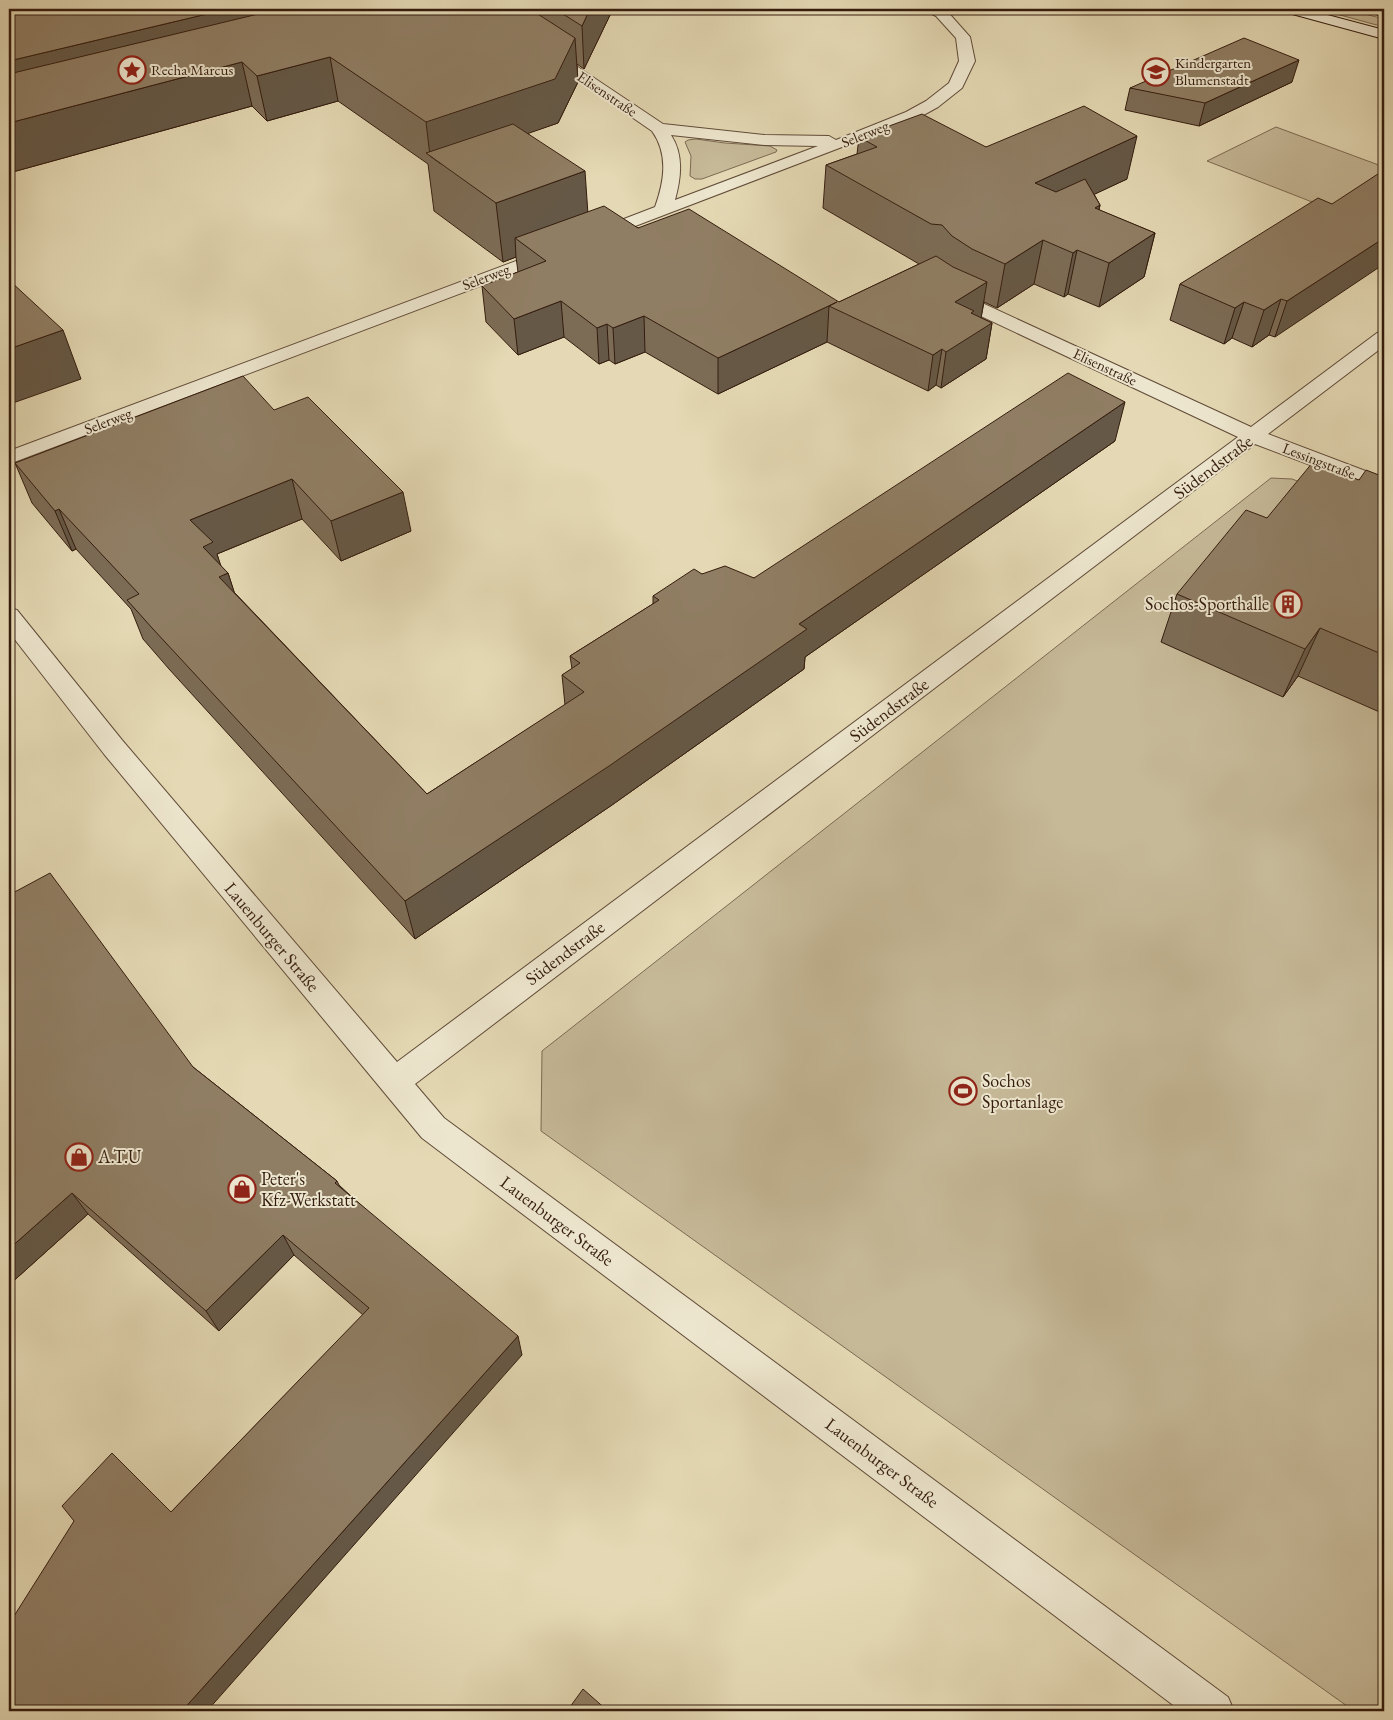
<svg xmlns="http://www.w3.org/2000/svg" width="1393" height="1720" font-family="'EB Garamond',serif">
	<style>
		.green { fill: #c6b998; stroke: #7d6a53 }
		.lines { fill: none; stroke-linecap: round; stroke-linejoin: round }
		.street-casing { stroke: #604b38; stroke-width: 2 }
		.secondary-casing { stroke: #341c0e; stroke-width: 2 }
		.street { fill: #ede6ce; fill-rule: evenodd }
		.secondary { fill: #ede6ce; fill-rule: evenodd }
		.wall { fill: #7c6c56; stroke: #341c0e }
		.shaded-wall { fill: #655846; stroke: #341c0e }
		.building { fill: #907e64; stroke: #341c0e }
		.labels { text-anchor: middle; stroke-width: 4; stroke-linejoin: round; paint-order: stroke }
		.far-poi-label { font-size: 15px; fill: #341c0e; stroke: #ede6ce; text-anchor: start }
		.far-street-label { font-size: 15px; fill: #341c0e; stroke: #ede6ce }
		.street-label { font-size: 18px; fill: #341c0e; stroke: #ede6ce }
		.poi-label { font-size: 18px; fill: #341c0e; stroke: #ede6ce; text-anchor: start }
	</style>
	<rect width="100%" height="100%" fill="#e4d9b4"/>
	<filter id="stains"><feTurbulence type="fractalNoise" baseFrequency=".004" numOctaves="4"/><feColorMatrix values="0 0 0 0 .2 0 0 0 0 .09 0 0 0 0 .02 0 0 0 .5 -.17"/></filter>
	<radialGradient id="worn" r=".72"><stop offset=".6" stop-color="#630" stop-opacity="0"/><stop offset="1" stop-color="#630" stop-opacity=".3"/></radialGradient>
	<path class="green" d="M1318,9h28l38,10v8z
		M1276,127l108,40v63l-177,-69z
		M696,139l29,4 45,3 7,4 -1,2 -74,27h-7l-5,-3 1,-20 -6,-14 3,-2z
		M1271,478l21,1 92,35v1197h-30l-813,-580 1,-80z"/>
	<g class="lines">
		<g class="street-casing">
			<path id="street" d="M475,9h16l172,115 102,11 64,1 7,4 70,-28 20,-11 23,-18 10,-22 -3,-23 -20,-22 -8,-4 -2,-3 20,1 24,27 5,24 -13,27 -24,19 -20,11 -322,123 -6,-1 -3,-4 3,-4 65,-25c9,-25 14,-52 -3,-76zM671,135l94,10 53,1 -143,54c6,-22 9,-45 -4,-65z
				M551,248l6,1 3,4 -3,4 -548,207v-13z
				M956,291l295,136 126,-94 7,-2v15l-116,88 116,44v15l-129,-49 -840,640 29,34 784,579 6,14h-53l-759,-573 -318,-384 -95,-122v-24l8,2 105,130 275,322 841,-625 -289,-136 -2,-4 2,-4z"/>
		</g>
		<g class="secondary-casing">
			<path id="secondary" d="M1283,9h22l79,21v9l-99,-27z
				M1364,9h20v7l-18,-4z"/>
		</g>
		<use href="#street" class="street"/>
		<use href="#secondary" class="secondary"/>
	</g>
	<path class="wall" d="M9,9h602v4l-27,56 -7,-5 1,18 -20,41 -30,10 60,79 50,16 201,74 80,-38 -96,-56 3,-43 31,-11 2,-17 127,10 141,32 -33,15 6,11 -1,5 56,23 -11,44 -45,30 -31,-13 -4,3 -30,-13 -37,24 -13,-6 -3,16 11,5 -6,36 -45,29 -5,-3 -8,6 -101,-49 -109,52 -73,-42 -30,12 -6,-4 -10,4 -35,-27 -46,18 -32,-33 -4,-36 36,-14 -2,-15 -13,5 -69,-51 -6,-47 -90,-63 -71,20 -15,-15 -243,67z
		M1292,82l-93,44 -74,-16 5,-22z
		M1384,146v11l-3,-1z
		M1332,204l-57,133 -6,-2 -17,12 -20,-9 -8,6 -54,-24 10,-36z
		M274,410l137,121 -70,30 -39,-42 -85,35 3,11 8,8 6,19 193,202 138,-89 -3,-30 10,-6 -2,-13 83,-52v-8l49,-22 52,4 361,-137 -310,216 -1,12 -192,136 -197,134 -246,-270 -26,-30 -12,-30 -55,-60 -4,2 -40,-48 -17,-40z
		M1384,477v237l-86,-38 -15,21 -122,-55 16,-48 90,-76 92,-38z
		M9,895l184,172 144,114 2,4 183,170 -351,157 192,-197 -69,-60 -75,76 -131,-117 -79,71z"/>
	<path class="shaded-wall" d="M228,9h180l-399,101v-49z
		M590,9h21v4l-27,56 -2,-43z
		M575,38l3,44 -20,41 -117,41 -11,-8 -4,-34z
		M330,57l8,44 -71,20 -10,-45z
		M1299,60l-7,22 -93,44 6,-23z
		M242,62l10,44 -243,67v-50z
		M1137,136l-10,43 -100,47 8,-43z
		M585,171l4,58 -74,9 1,19 -13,5 -7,-59z
		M1100,205l-9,43 4,-40z
		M1155,233l-11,44 -45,30 10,-44z
		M1384,238v26l-109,73 12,-36z
		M1043,240l-9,44 -37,24 8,-44z
		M1077,250l-9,44 -4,3 9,-44z
		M987,282l-6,36 11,5 -6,36 -45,29 5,-36 9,-50z
		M1281,299l-12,36 -17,12 12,-37z
		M561,301l3,36 -46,18 -4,-36z
		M837,302l-8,4 -2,36 -109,52v-36z
		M1244,302l-12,36 -8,6 11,-36z
		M644,316l1,36 -30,12 -2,-36z
		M607,324l2,36 -10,4 -2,-36z
		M63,330l18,49 -71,25 -1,-3v-52z
		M942,349l-6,36 -8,6 5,-36z
		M1125,402l-10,39 -310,216 -1,12 -192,136 -197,134 -10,-38 394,-277z
		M292,479l10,40 -85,35 7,21 4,-2 13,40 -25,-26 -26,-67z
		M403,492l8,39 -70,30 -10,-40z
		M59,509l17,40 -4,2 -17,-40z
		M1320,628l-22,48 -15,21 22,-48z
		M72,1193l16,21 -79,71v-36z
		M283,1235l11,20 -75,76 -13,-20z
		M518,1336l4,19 -315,356h-25z"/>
	<path class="building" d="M9,9h219l-219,52z
		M279,9h251l45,29 -20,41 -129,43 -96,-65 -73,19 -15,-14 -233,61v-49z
		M555,9h35l-8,17z
		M1244,38l55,22 -94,43 -75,-15z
		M1084,106l53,30 -102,47 21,9 29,-13 15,26 -5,3 60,25 -46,30 -32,-13 -4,3 -30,-13 -38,24 -33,-15 -20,-13 -10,-11 -11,-1 -105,-59 51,-18 -18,-10 63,-23 64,33z
		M513,124l72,47 -89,32 -70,-50z
		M1384,170v68l-97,63 -6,-2 -17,11 -20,-8 -9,6 -55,-24 138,-86 14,6z
		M604,206l34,22 51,-19 150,93 97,-46 17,11 34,15 -32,20 19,9 -3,2 21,10 -46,29 -4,-3 -9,6 -104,-49 8,-4 -119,56 -74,-42 -31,12 -6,-4 -10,4 -36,-27 -47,18 -32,-33 64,-25 -31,-23z
		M9,280l54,50 -54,19z
		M1068,373l57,29 -326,222 8,5 -198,137 -204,135 -252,-272 -26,-29 12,-6 -80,-85 -4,2 -40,-48 228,-87 31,34 34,-13 95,95 -72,29 -39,-42 -102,41 23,22 -10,5 25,26 -9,4 208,217 157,-102 -22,-17 18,-12 -10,-7 89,-56 -6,-4 41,-27 8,5 23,-8 29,12z
		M1313,462l46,18 7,-10 18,7v178l-64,-27 -15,21 -128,-55 69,-84 21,8z
		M50,873l143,194 144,114 -2,2 183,153 -336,375h-173v-87l65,-103 -12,-15 50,-53 59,59 198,-204 -86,-73 -77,76 -134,-118 -63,56v-354z
		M583,1689l25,22h-41z"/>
	<defs>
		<g id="sight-ring" transform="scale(1.4375)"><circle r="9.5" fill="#ede6ce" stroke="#8f2418" stroke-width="1.5"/><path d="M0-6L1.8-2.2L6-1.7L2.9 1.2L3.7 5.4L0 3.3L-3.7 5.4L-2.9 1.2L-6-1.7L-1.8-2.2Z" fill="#8f2418"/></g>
		<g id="school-ring" transform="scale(1.4375)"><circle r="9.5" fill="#ede6ce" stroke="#8f2418" stroke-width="1.5"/><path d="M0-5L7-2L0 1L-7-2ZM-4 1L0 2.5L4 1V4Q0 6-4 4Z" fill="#8f2418"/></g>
		<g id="building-ring" transform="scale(1.4375)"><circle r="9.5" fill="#ede6ce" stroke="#8f2418" stroke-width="1.5"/><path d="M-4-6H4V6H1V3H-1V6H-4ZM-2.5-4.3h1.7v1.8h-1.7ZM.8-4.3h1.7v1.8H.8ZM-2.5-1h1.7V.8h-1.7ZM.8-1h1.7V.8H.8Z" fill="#8f2418"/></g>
		<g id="stadium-ring" transform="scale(1.4375)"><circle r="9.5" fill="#ede6ce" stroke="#8f2418" stroke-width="1.5"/><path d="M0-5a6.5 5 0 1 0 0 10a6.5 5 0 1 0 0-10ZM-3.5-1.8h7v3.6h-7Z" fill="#8f2418"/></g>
		<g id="shop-ring" transform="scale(1.4375)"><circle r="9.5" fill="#ede6ce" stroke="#8f2418" stroke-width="1.5"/><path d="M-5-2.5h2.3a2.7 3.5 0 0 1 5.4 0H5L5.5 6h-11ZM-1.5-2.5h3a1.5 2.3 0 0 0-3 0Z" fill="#8f2418"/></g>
	</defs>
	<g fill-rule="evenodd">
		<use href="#sight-ring" x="132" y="70"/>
		<use href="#school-ring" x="1156" y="72"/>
		<use href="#building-ring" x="1288" y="604"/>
		<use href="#stadium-ring" x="963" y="1091"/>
		<use href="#shop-ring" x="79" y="1157"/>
		<use href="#shop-ring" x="242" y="1189"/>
	</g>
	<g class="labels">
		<g class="far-poi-label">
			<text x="1175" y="68">Kindergarten<tspan x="1175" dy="17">Blumenstadt</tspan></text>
			<text x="151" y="75">Recha Marcus</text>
		</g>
		<g class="far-street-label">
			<text transform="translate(607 94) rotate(34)" y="5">Elisenstraße</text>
			<text transform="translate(865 134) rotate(-22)" y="5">Selerweg</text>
			<text transform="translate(486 277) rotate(-21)" y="5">Selerweg</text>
			<text transform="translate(1105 367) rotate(25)" y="5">Elisenstraße</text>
			<text transform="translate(108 421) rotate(-21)" y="5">Selerweg</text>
			<text transform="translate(1319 461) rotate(21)" y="5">Lessingstraße</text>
		</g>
		<g class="street-label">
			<text transform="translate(1213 467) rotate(-37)" y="6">Südendstraße</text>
			<text transform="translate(889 710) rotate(-37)" y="6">Südendstraße</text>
			<text transform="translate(272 937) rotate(50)" y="6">Lauenburger Straße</text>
			<text transform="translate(565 953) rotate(-37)" y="6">Südendstraße</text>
			<text transform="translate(557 1221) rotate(37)" y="6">Lauenburger Straße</text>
			<text transform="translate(882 1463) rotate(37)" y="6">Lauenburger Straße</text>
		</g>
		<g class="poi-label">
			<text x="1269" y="610" text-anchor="end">Sochos-Sporthalle</text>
			<text x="982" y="1087">Sochos<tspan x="982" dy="21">Sportanlage</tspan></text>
			<text x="98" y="1163">A.T.U</text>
			<text x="261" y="1185">Peter's<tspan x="261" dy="21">Kfz-Werkstatt</tspan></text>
		</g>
	</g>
	<rect width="1393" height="1720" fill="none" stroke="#e4d9b4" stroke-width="30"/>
	<rect x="10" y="10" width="1373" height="1700" fill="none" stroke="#341c0e" stroke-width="2.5"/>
	<rect x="15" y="15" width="1363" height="1690" fill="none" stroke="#341c0e"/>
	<rect width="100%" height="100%" filter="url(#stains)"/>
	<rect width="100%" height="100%" fill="url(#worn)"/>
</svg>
